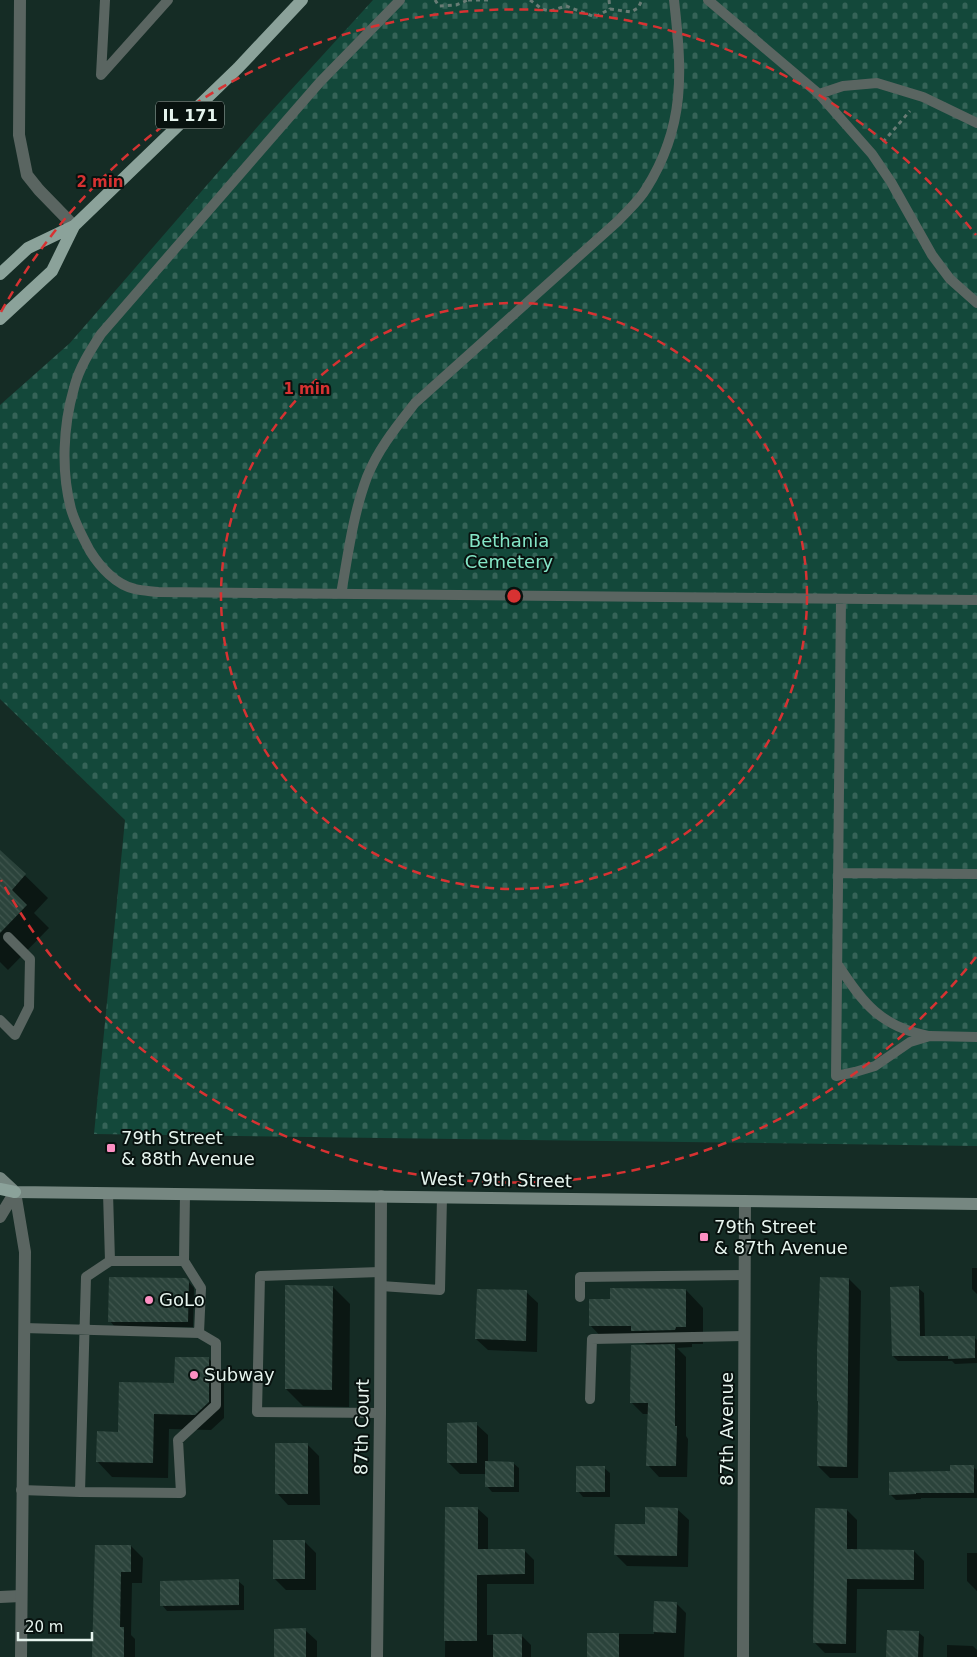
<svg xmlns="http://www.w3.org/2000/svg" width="977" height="1657" font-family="'DejaVu Sans',sans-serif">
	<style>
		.cemetery { fill: url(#cemetery-stones) }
		.shadow { fill: #0007 }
		.building { fill: url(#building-back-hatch) }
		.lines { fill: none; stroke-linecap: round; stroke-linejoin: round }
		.path { stroke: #677b74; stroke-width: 3; stroke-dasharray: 4 4; stroke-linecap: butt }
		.service { stroke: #5a6561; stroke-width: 10 }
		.minor { stroke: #5a6561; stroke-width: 12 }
		.tertiary { stroke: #5a6561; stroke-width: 12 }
		.secondary { stroke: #768781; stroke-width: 12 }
		.primary { stroke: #8ba29a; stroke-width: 12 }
		.ring { fill: none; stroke: #d73232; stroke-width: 2.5; stroke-dasharray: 9 6 }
		.poi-dot { fill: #fc8fc2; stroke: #08120f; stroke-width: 2 }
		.labels { text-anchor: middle; stroke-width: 4; stroke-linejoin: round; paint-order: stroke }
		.shield { fill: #08120f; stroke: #a3b0ab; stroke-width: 1 }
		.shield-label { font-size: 16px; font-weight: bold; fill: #e6f4ee }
		.park-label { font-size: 18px; fill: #84e5c6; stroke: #08120f }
		.poi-label { font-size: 18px; fill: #e6f4ee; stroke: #08120f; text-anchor: start }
		.street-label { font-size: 18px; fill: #e6f4ee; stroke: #08120f }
		.centre { fill: #d73232; stroke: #08120f; stroke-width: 2.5 }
		.ring-label { font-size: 15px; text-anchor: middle; font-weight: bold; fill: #d73232; stroke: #08120f; stroke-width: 4; stroke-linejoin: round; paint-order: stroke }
	</style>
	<defs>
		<pattern id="cemetery-stones" width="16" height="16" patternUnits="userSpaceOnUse" patternTransform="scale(1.25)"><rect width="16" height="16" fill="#13483a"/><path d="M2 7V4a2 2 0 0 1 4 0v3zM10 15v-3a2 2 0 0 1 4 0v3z" fill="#356357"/></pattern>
		<pattern id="building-back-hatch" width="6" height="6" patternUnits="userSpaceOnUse" patternTransform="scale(1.25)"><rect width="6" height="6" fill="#2b433b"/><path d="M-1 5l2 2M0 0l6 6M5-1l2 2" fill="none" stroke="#40564e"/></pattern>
	</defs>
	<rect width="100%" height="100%" fill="#152c25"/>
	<path class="cemetery" d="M373,0h604v1146l-883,-12 31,-314 -125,-121v-294l70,-62 189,-218z"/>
	<path class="shadow" d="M0,851l48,47 -14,15 15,15 -41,42 -8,-8z
		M972,1268h5v26l-5,-5z
		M186,1279l8,9 -1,39h-78l-5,-6z
		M849,1279l12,12 -3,187h-28l-12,-12z
		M333,1287l17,17 -1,103 -46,-1 -17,-17z
		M918,1288l6,5 1,44h49l3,3v23l-22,1 -3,-3h-54l-5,-5z
		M686,1290l17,18v36h-11v3l-15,1 9,9v79l2,3 -1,38h-28l-11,-12 1,-51h-6l-12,-12 17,-56 -3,-3h-38l-17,-18 21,-25z
		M526,1292l12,11 -1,49 -49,-2 -12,-11z
		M209,1359l15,15v44l-13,12 -42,-1 -1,49 -56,-1 -15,-16 22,-28 56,-49z
		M476,1424l12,11v28h25l6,5v24h-27l-5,-6v-12h-27l-12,-12z
		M308,1445l11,11 1,49h-32l-11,-12z
		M973,1467l4,3v28h-56v1l-25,1 -6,-6 61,-22z
		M604,1468l6,5v24h-27l-5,-6z
		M446,1508h31l11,10v33l36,-1 10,10v24h-47v51h34l10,10v12h-86z
		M677,1509l12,11 -1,47 -61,-1 -11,-11 30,-29z
		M847,1510l10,10v31h57l10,10v28h-67l-1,64h-31l-10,-10z
		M304,1541l12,12v37h-30l-12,-12z
		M96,1546h35l12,12 -1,25h-10l-1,52 4,4v18h-41z
		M967,1553h10v38l-10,-10z
		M238,1581l6,5v24l-77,1 -5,-6z
		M655,1602l21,1 10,10 -2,44h-96v-23h66z
		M305,1630l12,11v16h-41z
		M918,1632l6,5 -1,20h-35z
		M947,1645l26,1 4,4v7h-30z"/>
	<path class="building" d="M0,850l26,24 -14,16 15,15 -27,28z
		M109,1277l77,1 3,3 -1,41h-80z
		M820,1277l29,1 -2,189 -30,-1 1,-65h-1v-49z
		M285,1285l48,1 -1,104 -47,-1z
		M919,1286l1,50h55v22l-27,1v-3h-56l-2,-69z
		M610,1288l76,1v38h-10l-1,3 -44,1v-5h-42v-27h21z
		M477,1289l50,1 -1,51 -51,-2z
		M675,1344v82h2l-1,40h-30l2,-63h-18l1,-58z
		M175,1357h34v45l-14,13 -41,-1 -1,49 -57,-1 1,-31 21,1 1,-50 55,1z
		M477,1422v41h-30v-40z
		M275,1443h33v51h-33z
		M485,1461l29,1v25h-29z
		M950,1465h24v28h-58v1l-27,1v-23l61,-1z
		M576,1466h29v26h-29z
		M445,1507h33v42h47v25l-48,1v66h-33z
		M645,1507l33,1 -1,48 -63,-1 1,-31h30z
		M815,1508l32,1v40l67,1v30l-67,-1 -1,65 -33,-1z
		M273,1540h32v39h-32z
		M95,1545h36v27h-10l-1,55h4v30h-32z
		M239,1579v26l-79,1v-25z
		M654,1601l23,1 -1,31 -23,-1z
		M306,1628v29h-32v-28z
		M887,1630l32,1 -1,26h-32z
		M587,1633h32v24h-32z
		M493,1634h29v23h-29z"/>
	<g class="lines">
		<path class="path" d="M435,0l4,6 17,-1 12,-5
			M468,0h23
			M530,0l12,9 8,2 16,-5 29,11 15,-8 21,3 7,-4 4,-8
			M609,0l1,9
			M883,142l27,-31"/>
		<path class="service" d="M105,0l-4,75 67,-75
			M400,0l-80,82 -219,252c-11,17 -22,34 -27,54 -11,38 -13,83 -3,121 4,14 12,29 19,42 10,16 26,34 45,38 7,2 16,2 23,3l819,8
			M708,0l111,94 53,60 19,28 41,73 18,24 27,24
			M819,94l24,-8 34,-3 46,14 54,26
			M341,594c7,-39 12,-80 26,-117 11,-28 30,-51 48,-74l203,-182c9,-10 21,-20 28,-32 40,-63 36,-118 28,-189
			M841,599l-5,477 19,-4 20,-6 35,-24 20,-6 47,1
			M838,873l139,1
			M838,965c26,39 42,61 90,71
			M0,1020l15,15 14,-28 1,-48 -22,-22
			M108,1193l2,68h74l1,-67
			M381,1286l59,4 2,-93
			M580,1297v-20l165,-2
			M24,1328l175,5 2,-45 -17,-27
			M590,1399l2,-60 152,-3
			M380,1413l-123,-1 3,-136 120,-4
			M21,1490l59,2 6,-215 24,-16
			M80,1492l101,1 -3,-53 38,-35v-62l-17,-10"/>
		<path class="minor" d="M20,0l-1,135 8,40 12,15 35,36
			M0,1597l21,-1
			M377,1657l3,-244 1,-217
			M743,1657l2,-456"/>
		<path class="tertiary" d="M15,1192l10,60 -4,405
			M0,1217l15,-25"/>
		<path class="secondary" d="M0,1178l15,14 962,12"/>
		<path class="primary" d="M0,274l28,-26 46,-22 164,-158 64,-68
			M0,319l52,-48 22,-45
			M0,1189l15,3"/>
	</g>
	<g class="ring">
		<circle cx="514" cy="596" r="293"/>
		<path d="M976 957A586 586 0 0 1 1 880M1 312A586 586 0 0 1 976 235"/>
	</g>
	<g class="poi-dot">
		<rect x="106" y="1143" width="10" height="10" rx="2.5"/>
		<rect x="699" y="1232" width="10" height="10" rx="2.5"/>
		<circle cx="149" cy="1300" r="5"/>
		<circle cx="194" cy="1375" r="5"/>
	</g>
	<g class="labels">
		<rect class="shield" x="156" y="101.5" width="68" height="27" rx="4"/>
		<g class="shield-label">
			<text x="190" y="121">IL 171</text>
		</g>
		<g class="park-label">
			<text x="509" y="547">Bethania<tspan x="509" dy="21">Cemetery</tspan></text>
		</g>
		<g class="poi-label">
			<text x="121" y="1144">79th Street<tspan x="121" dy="21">&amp; 88th Avenue</tspan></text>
			<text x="714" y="1233">79th Street<tspan x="714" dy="21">&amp; 87th Avenue</tspan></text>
			<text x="159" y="1306">GoLo</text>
			<text x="204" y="1381">Subway</text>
		</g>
		<g class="street-label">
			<text transform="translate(496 1180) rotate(1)" y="6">West 79th Street</text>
			<text transform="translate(362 1427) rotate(-89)" y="6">87th Court</text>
			<text transform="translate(727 1429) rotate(-90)" y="6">87th Avenue</text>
		</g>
	</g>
	<circle cx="514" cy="596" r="8" class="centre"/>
	<g class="ring-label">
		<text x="100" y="187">2 min</text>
		<text x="307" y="394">1 min</text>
	</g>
	<path d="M18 1632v8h74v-8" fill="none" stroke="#e6f4ee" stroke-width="2.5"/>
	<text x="25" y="1632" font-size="15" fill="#e6f4ee" stroke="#08120f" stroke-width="4" paint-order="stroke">20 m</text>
</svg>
